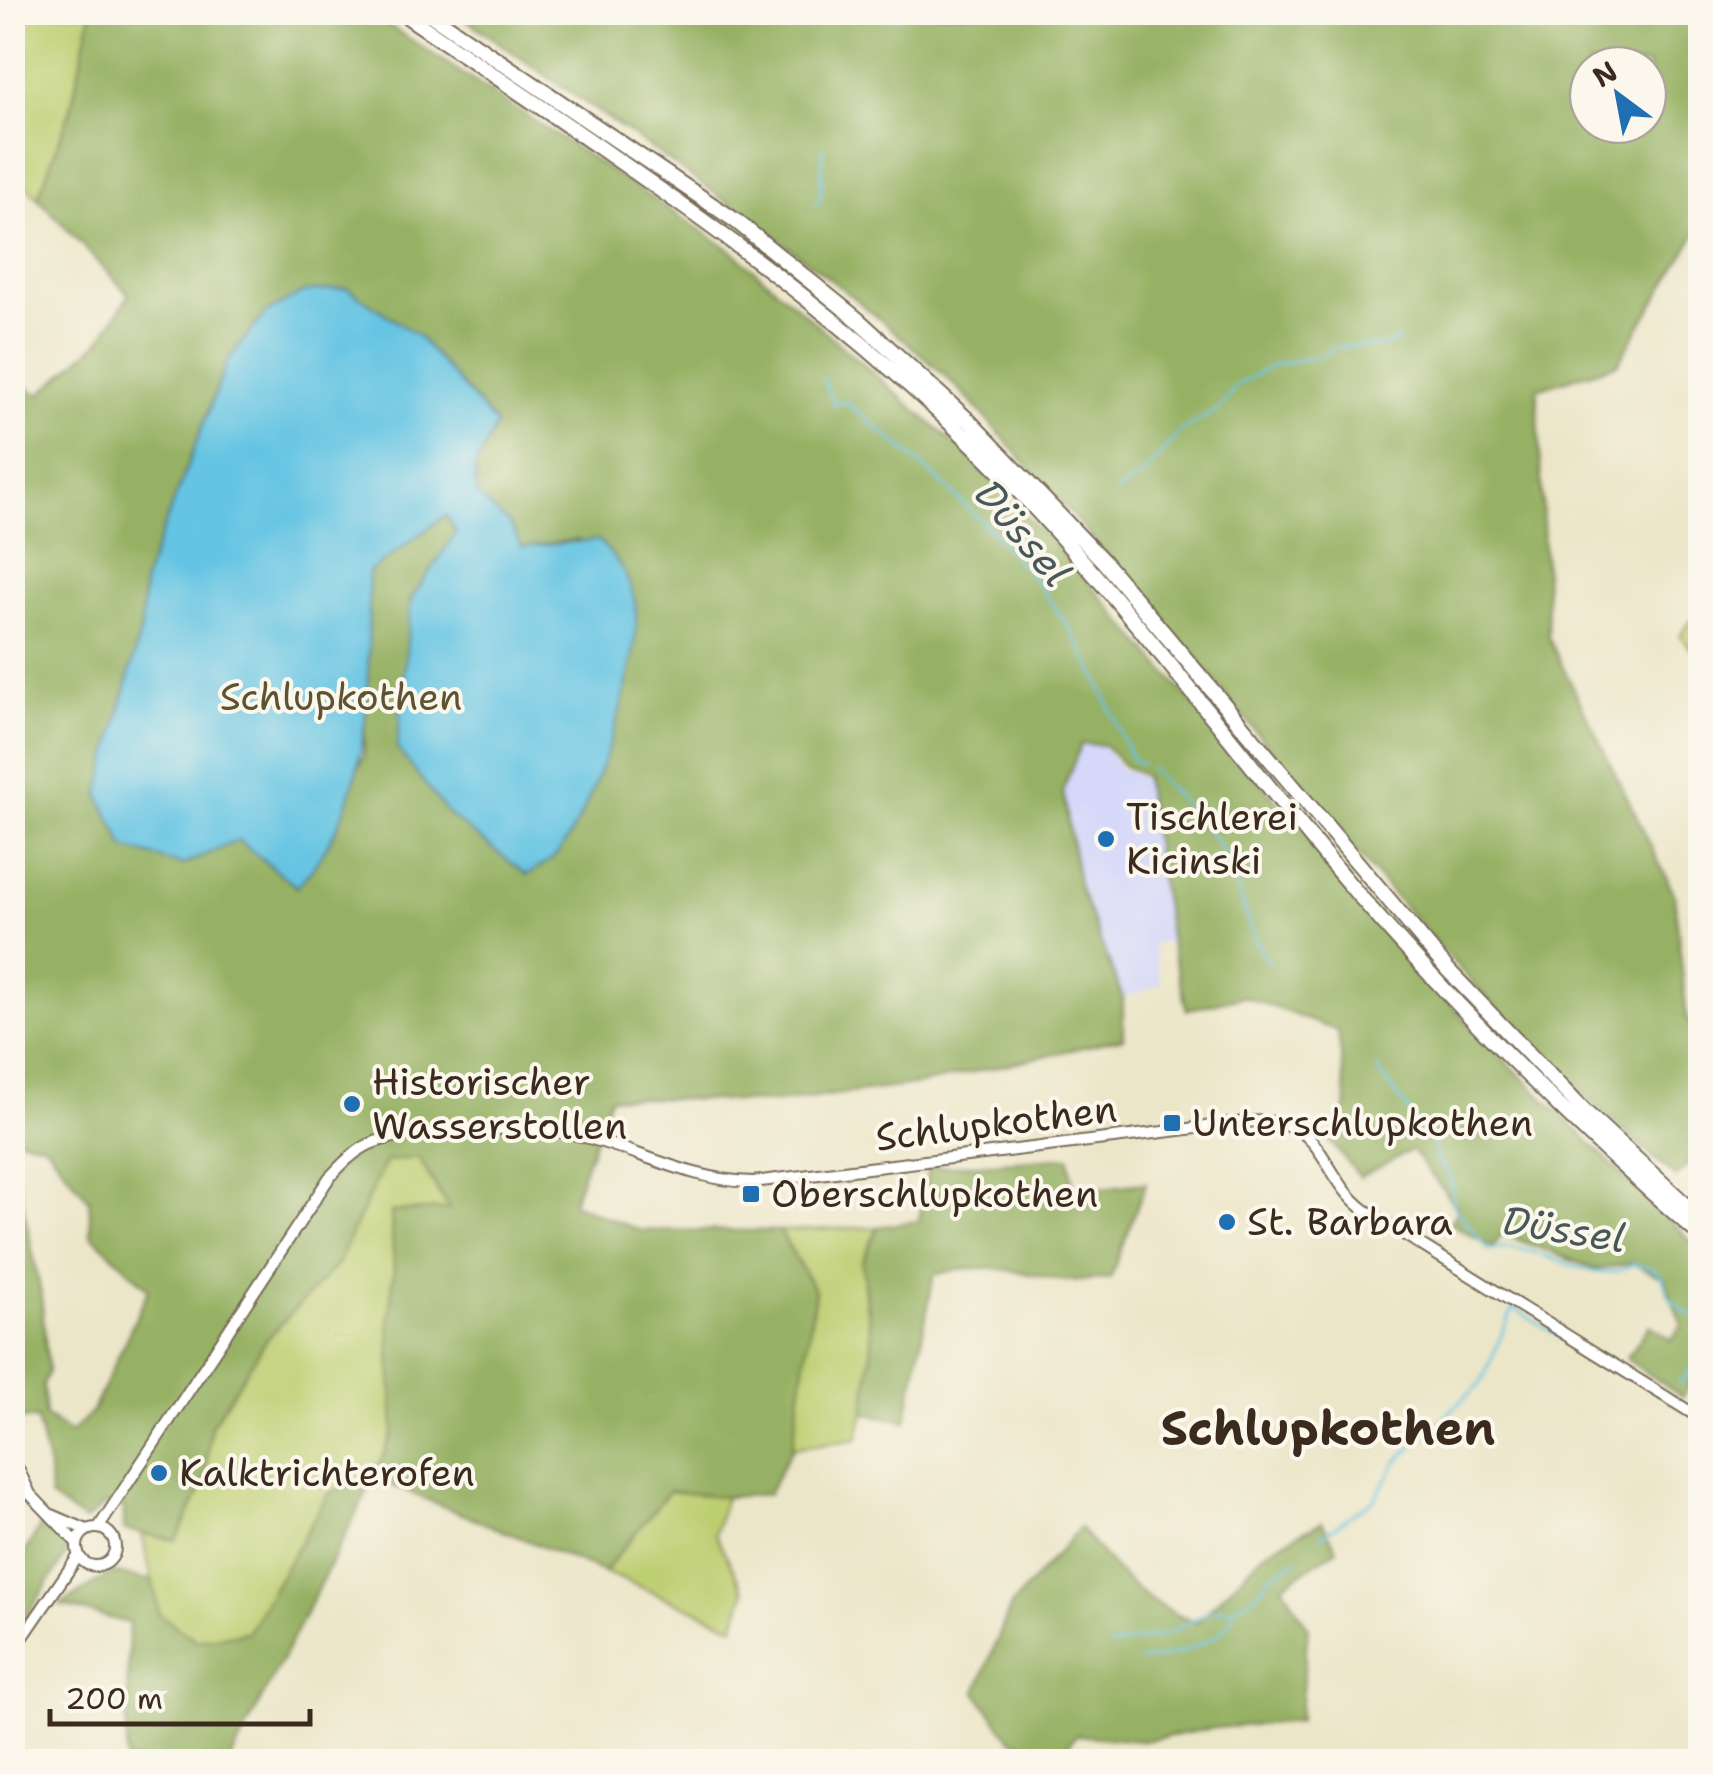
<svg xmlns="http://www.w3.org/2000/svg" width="1713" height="1774" font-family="'Shantell Sans',sans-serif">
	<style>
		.built { fill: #d5d8f9 }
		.green { fill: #bdce71; stroke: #7c7c48; stroke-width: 2.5 }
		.forest { fill: #96b163; stroke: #686e40; stroke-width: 2.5; fill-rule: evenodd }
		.water { fill: #65c4e3; stroke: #507780; stroke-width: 2.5 }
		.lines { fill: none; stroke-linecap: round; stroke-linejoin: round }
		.stream { stroke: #65c4e3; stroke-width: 2.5 }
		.secondary-casing { stroke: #796c5a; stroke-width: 14 }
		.motorway-casing { stroke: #796c5a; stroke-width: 18 }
		.secondary { stroke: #fff; stroke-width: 10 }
		.motorway { stroke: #fff; stroke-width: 14 }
		.poi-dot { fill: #1f6fb2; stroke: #fbf7ec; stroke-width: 4 }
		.labels { text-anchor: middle; stroke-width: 8; stroke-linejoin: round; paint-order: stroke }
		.park-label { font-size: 38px; fill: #5c5333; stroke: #fbf7ec }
		.poi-label { font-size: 38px; fill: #3b2a1e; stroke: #fbf7ec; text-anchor: start }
		.street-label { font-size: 38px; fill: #3b2a1e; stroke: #fbf7ec }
		.water-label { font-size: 40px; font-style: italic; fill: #485859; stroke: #fbf7ec }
		.district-label { font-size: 48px; font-weight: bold; fill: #3b2a1e; stroke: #fbf7ec }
	</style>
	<rect width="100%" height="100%" fill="#fbf7ec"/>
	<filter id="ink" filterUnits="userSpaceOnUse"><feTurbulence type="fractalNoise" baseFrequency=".01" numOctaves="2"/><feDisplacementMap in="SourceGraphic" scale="20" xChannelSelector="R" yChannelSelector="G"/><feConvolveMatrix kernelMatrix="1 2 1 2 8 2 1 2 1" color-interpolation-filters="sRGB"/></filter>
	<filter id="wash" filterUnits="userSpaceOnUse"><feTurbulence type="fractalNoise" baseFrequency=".0048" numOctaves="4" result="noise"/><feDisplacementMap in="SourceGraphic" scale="40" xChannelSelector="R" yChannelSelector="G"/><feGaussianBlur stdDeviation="2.25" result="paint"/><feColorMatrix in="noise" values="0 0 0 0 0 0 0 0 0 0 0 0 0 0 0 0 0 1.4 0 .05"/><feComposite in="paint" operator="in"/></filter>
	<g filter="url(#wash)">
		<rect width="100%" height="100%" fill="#ece6c9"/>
		<path class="built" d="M1080,744l23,3 18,22 23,10 26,162 -17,3 8,40 -38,14 -45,-114 -15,-94z"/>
		<path class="green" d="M13,13h78l-20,96 -33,89 -25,-26z
			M1700,608v50l-20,-22z
			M418,1157l31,52 -58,4 3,56 -5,55 5,107 -20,46 -46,18 -80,137 -52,8 -37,-26 -17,-80 34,6 28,-57 7,-57 56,-87 70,-75 48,-102z
			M878,1227c-23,51 -13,60 -7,112 3,31 -5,70 -14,100l-65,9 23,-157 -35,-60z
			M669,1491l56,6 -10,37 30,58 -11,34 -130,-54z"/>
		<path class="forest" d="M91,13h279l361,237 241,209 111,117 392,455 225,219v120l-17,27 -57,-38 24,-34 21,15 11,-15 -18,-47 -32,-15 -35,7 -94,-36 -11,13 -42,-24 8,-14 -46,-59 -52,27 -30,-36 17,-34 -9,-76 -94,-35 -57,14 -17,-69 -26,-165 -21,-11 -19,-20 -23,-1 -18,46 15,94 45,114v40l-202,46 -145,18 -166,-5 -38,106 66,27 142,1 35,60 -23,157 -24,46 -43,3 -56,-6 -65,81 -230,-94 -144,283h-104l3,-138 -69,-18 52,-32 41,8 6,33 36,26 53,-8 80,-138 46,-17 20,-46 -5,-107 5,-55 -3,-57 58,-3 -31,-52 -33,5 -48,102 -70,75 -56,87 -7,57 -28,57 -52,-10v-23l-18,-3 -21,17 -35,-24 -1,-28 -12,-50h-25v-1042l27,18 61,-54 29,-46 -91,-97 33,-89zM418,336l78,88 -21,43 2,29 33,29 12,23 57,-9 -168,60 45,-66 -10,-18 -77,57 -5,184 -67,131 -59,-47 -55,25 -57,-17 -27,-53 42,-167 3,-49zM15,1138l29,6 45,56 2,35 58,54 -56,122 -22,22 -26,-17 -2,-31 5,-13 -7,-78 -27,-133z
			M457,13h1243v215l-83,136 -80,25 11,248 126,256 13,127 13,10 -1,123 -23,24c-189,-157 -340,-349 -496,-537 -49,-59 -100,-116 -151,-173 -25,-27 -48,-57 -74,-82 -153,-142 -329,-251 -498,-372zM1588,65h60v60h-60z
			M1069,1157l5,34 72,-8 -36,95c-15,1 -34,4 -49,2 -47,-9 -80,-19 -127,-5l-28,146 -42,-8 8,-70 -10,-80 16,-36 41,-6 9,-53z
			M45,1518l24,32 -56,88v-65z
			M1322,1522l15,27 -54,36 25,43 -9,93 -84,7 -72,13 -67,-6 -15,19 -50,-14 -35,-48 35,-86 69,-78c37,45 61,74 116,95l69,-71z"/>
		<path class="water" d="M347,288l71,48 78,89 -21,42 2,28 33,30 12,22 76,-7c17,17 30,34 36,58 14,51 -41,214 -76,255 -7,9 -21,15 -31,22l-78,-60 -52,-67 14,-149 45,-66 -10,-18 -77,57c-2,115 10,223 -72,315l-59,-47 -55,25 -58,-17 -26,-53 42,-167 3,-49 84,-219 38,-47 38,-21z"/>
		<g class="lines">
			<path class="stream" d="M896,12l2,6
				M815,206l6,-9 2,-49
				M823,379l12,27 10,-5c94,77 185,152 244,261 17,32 28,66 44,98l8,4
				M1117,492l28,-19 35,-42 40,-23 16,-22 37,-21 48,-9 15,-9 48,-1 16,-7
				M1150,768c24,28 58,55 75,88 18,36 19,73 44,106
				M1377,1068l57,77 2,13 14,17 4,31 34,44c49,-15 103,44 145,14 46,9 23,26 46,43 7,6 15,7 21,14
				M1679,1384l21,-26
				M1321,1536l54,-37 21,-37 85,-79 32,-75 70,43
				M1110,1647l59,-14 41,-22 23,-3 22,-12 15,-19 27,-18
				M1141,1661c26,-3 89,-19 92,-49"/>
		</g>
	</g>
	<g filter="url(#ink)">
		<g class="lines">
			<g class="secondary-casing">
				<path id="secondary" d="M12,1281v102
					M12,1456l18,38 47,49
					M52,1515l35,15
					M99,1527l230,-349c12,-13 24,-26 41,-34 36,-16 158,-19 198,-11 62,12 119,48 185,49l492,-60c83,-9 71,51 120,88l335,208
					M77 1547a19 19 0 1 1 38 0a19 19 0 1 1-38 0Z
					M12,1653l67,-98"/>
			</g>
			<g class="motorway-casing">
				<path id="motorway" d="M401,12c194,133 391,258 561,422 146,140 263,305 394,458 106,122 222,237 344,343
					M427,12l309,209 121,98 113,103 134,140 344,408 137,142 115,106"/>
			</g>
			<use href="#secondary" class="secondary"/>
			<use href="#motorway" class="motorway"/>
		</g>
	</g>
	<g class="poi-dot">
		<circle cx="1106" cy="839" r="10"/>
		<circle cx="352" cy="1104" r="10"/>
		<rect x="1162" y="1113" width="20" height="20" rx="5"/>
		<rect x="741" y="1184" width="20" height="20" rx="5"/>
		<circle cx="1227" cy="1222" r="10"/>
		<circle cx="159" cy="1473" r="10"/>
	</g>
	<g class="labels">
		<g class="park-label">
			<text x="341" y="710">Schlupkothen</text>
		</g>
		<g class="poi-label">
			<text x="1126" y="830">Tischlerei<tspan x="1126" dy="44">Kicinski</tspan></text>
			<text x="372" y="1095">Historischer<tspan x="372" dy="44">Wasserstollen</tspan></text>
			<text x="1192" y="1136">Unterschlupkothen</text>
			<text x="771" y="1207">Oberschlupkothen</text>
			<text x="1247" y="1235">St. Barbara</text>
			<text x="179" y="1486">Kalktrichterofen</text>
		</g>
		<g class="street-label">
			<text transform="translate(996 1123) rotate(-7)" y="13">Schlupkothen</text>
		</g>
		<g class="water-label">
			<text transform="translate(1023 533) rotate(50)" y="14">Düssel</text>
			<text transform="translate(1564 1229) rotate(9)" y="14">Düssel</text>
		</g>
		<g class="district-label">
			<text x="1328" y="1445">Schlupkothen</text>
		</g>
	</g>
	<rect width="1713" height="1774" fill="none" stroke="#fbf7ec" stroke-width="50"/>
	<g transform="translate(1618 95) rotate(328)"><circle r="48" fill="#fbf7ec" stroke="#aea59a" stroke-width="2.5"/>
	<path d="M0-8L18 38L0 25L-18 38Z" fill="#1f6fb2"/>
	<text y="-15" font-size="28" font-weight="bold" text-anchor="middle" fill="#3b2a1e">N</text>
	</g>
	<path d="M50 1709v15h260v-15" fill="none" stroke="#3b2a1e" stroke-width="5"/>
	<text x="65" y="1709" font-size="30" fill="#3b2a1e" stroke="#fbf7ec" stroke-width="8" paint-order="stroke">200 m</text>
</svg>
